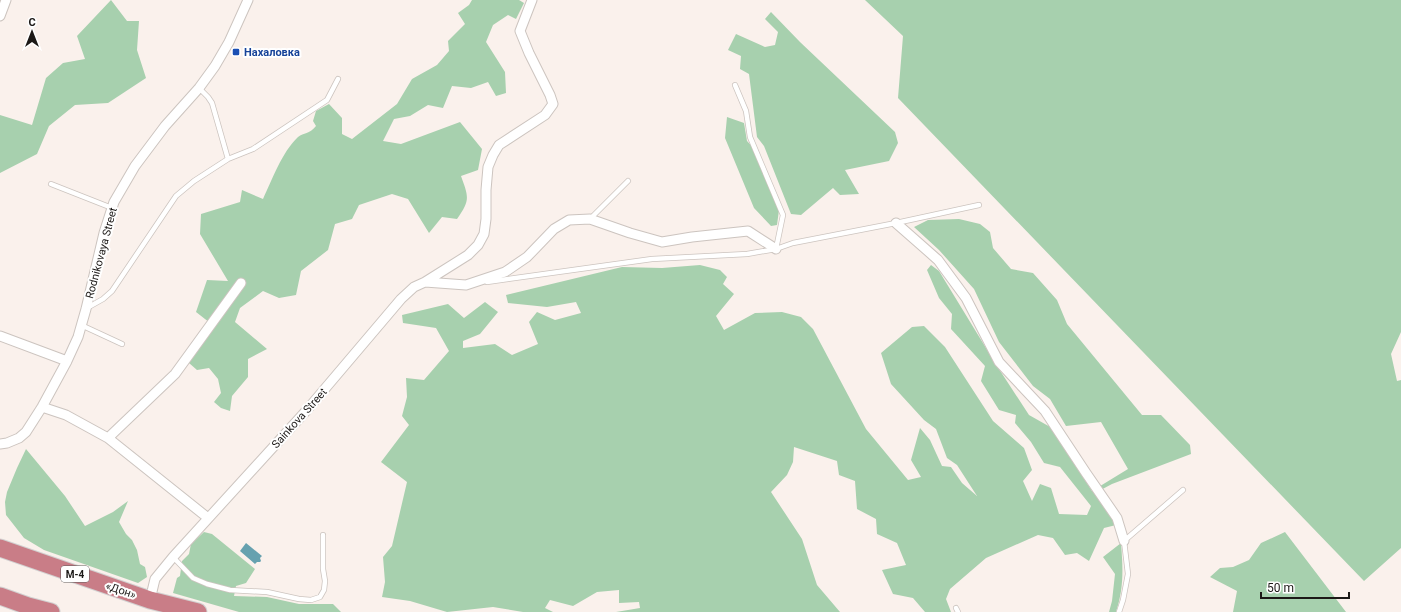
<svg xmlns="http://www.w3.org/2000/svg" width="1401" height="612" font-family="Roboto,sans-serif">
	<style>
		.green { fill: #a7d0ae }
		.water { fill: #66a1af }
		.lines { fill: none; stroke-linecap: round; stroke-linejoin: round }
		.lane-casing { stroke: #ccc4bf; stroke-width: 6 }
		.street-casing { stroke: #ccc4bf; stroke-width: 11 }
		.highway-casing { stroke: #d2d1d1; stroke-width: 19 }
		.lane { stroke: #fff; stroke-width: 4.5 }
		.street { stroke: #fff; stroke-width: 9 }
		.highway { stroke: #c97d87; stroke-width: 17 }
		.transit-dot { fill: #1a4fb4; stroke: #fff; stroke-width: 1.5 }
		.labels { text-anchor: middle; stroke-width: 4; stroke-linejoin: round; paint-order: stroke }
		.shield { fill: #fff; stroke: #605e5d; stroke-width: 1 }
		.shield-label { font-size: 10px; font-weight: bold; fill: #1c1917 }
		.transit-label { font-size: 11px; font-weight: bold; fill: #164399; stroke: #fff; text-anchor: start }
		.street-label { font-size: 11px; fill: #1c1917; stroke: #fff }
	</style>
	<rect width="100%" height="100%" fill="#faf1ec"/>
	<path class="green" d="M111,0l16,21h12l-2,29 9,28 -38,25 -33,2 -26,21 -12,28 -37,19v-58l32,10 14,-47 17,-15 22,-4 -8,-23z
		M472,0h47l5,3 -8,16 -8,-4 -15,10 -7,17 19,30 1,21 -10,3 -8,-14 -17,6 -19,-2 -9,22 -15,-3 -18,11 -16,3 -11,22 18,3 59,-22 22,27 -4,21 -17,6c8,22 9,24 -4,43l-15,-2 -13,16 -21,-34 -16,-5 -33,11 -7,14 -17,5 -7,26 -27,21 -5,24 -17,3 -16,-7 -23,17 -5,14 32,27 -19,10v18l-16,19 -2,15 -9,-3 -7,-6 7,-9 -3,-14 -9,-11 -12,2 -8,-7 25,-37 -18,-14 11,-32 21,1 -28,-47 1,-20 39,-12 2,-12 21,9c9,-19 19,-47 35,-62 6,-5 11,-2 18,-11l-3,-5 3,-10 13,-7 13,14v16l10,5 45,-35 15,-25 25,-14 12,-14 -1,-10 17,-17 -7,-11 11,-8z
		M865,0h536v332l-10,22 6,27 4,-1v168l-37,33 -466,-483 5,-62z
		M771,12l29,30 95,90 3,11 -9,18 -44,9 14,24 -19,1 -7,-7 -32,27 -10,-1 -27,-68 -7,-9 -8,-63 -9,-5 1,-13 -13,-6 8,-16 29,13 10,-2 3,-13 -13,-13z
		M727,117l17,6 3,18 12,13 20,56 -2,15 -6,1 -17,-18 -29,-70z
		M959,219l21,5 10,8 3,16 18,21 22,4 24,27 10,24 75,91h19l29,30 1,9 -79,30 -17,9 21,32 -12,3 -15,33 -12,-8 -12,2 -12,-17 -15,-3 -52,23 -36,31 -4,10 5,13h-26l-12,-14 -20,-4 -11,-24 24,-5 -9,-22 -20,-9 -1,-15 -19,-10 -2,-28 -16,-6 -2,-14 -43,-14 -1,15 -6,13 -16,17 31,47 15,46 23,27h-224l24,-4 -1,-6 -20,1v-13l-22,2 -24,14 -23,-6 -5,8 8,4h-30l-30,-5 -46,5 -37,-11 -28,-4 3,-15 -2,-25 9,-11 15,-64 -26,-20 28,-37 -7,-9 5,-19 -1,-19 18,2 25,-29 -13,-23 -33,-5 -1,-8 46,-11 16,14 21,-16 13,10 -18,22 -17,7v7l32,-4 17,11 26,-11 -9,-22 8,-10 18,8 26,-7 -5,-11 -29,5 -39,-4 -2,-8 116,-28 40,1 38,-3 20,5 7,7 -4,7 11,10 -18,22 8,14 31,-17 27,-1 19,5 12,12 53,100 42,51 13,-3 -10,-17 9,-32 10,12 12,26 9,1 11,16 15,13 -20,-31 -10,-7 -11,-29 -12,-9 -33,-36 -10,-31 31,-26 12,-1 21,21 48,74 31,27 8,22 -9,11 9,20 8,-17 11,4 8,26 28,1 4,-9 -31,-39 -16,-4 -13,-21 -16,-19 1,-8 -17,-5 -18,-29 4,-15 -34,-37 1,-15 -13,-16 -12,-28 4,-5 8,6 58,95 32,49 23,13 40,63 36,-22 -27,-47 -35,4 -16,-27 -17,-13 -34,-44 -25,-53 -35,-39 -25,-23 14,-7z
		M26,449l39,47 20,30 28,-14 15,-11 -9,21 7,12 6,6 5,10 3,14 5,3 2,10 -9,6 -94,-33 -20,-12 -18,-23 -1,-13 2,-10 10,-24z
		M204,532l8,2 43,35 -9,14 -10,3 -2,10 33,1 32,7h34l8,8h-102l-66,-19 4,-15 3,-2 2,-15 7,-7 2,-10z
		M1285,532l61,80h-113l4,-21 -27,-14 10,-9 13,-1 16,-7 12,-17z
		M1121,543c2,25 3,45 -5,69h-7l3,-11 3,-27 -12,-17z"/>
	<path class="water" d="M246,543l16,13 -2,2 1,3 -1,1h-3l-2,2 -15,-13z"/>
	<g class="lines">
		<g class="lane-casing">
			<path id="lane" d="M199,88l9,9 4,6 16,56
				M51,184l61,24
				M590,219l38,-38
				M776,249l17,-6 103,-20 83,-18
				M487,282l165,-23 95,-5 29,-5 7,-34 -33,-78 -4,-26 -11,-26
				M87,308l16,-9 9,-8 64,-95 18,-15 34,-22 25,-10 74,-49 11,-21
				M81,325l41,19
				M173,557l20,21 14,6 23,6 37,2 32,7 12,1 9,-3 4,-7 1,-9 -2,-12v-34
				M956,608l2,4
				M1119,612l4,-12 5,-26 -4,-33 59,-51"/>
		</g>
		<g class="street-casing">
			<path id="street" d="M0,16l6,-16
				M896,223l42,37 28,38 33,64 46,49 41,62 31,45 7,23
				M425,282l41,3 39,-13 22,-15 27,-28 15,-9 21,-1 40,14 32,9 30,-5 56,-6 28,18
				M0,336l67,25
				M42,407l24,8 42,23 100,80
				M108,438l67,-64 66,-91
				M0,444l7,-1 12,-5 7,-6 16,-25 25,-46 11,-24 8,-28 18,-76 10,-31 21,-36 30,-40 34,-38 16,-22 14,-24 19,-42
				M150,600l5,-21 18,-22 133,-146 95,-112 13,-12 11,-5 43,-27 10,-10 6,-11 2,-15v-29l2,-23 5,-12 6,-10 46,-30 8,-11 -3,-9 -21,-42 -9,-22 12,-31"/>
		</g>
		<g class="highway-casing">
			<path id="highway" d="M0,548l150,52 48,12
				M0,596l28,10 23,6"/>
		</g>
		<use href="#lane" class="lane"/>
		<use href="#street" class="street"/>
		<use href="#highway" class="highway"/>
	</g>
	<rect class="transit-dot" x="232" y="48" width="8" height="8" rx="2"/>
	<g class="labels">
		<rect class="shield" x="61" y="566" width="28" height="16" rx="3"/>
		<g class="shield-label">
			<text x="75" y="578">М-4</text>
		</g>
		<g class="transit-label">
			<text x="244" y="56">Нахаловка</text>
		</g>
		<g class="street-label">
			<text transform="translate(101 253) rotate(-75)" y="4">Rodnikovaya Street</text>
			<text transform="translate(299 418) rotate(-48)" y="4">Sainkova Street</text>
			<text transform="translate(121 590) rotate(19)" y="4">«Дон»</text>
		</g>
	</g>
	<g transform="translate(32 32)" stroke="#ffffff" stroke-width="3" paint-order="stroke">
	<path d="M0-3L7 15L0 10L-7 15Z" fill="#1c1917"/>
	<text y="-6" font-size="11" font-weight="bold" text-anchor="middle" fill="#1c1917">С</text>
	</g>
	<path d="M1261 592v6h88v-6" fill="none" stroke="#1c1917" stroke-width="2"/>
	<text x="1267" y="592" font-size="12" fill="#1c1917" stroke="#ffffff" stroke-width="3" paint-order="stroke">50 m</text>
</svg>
